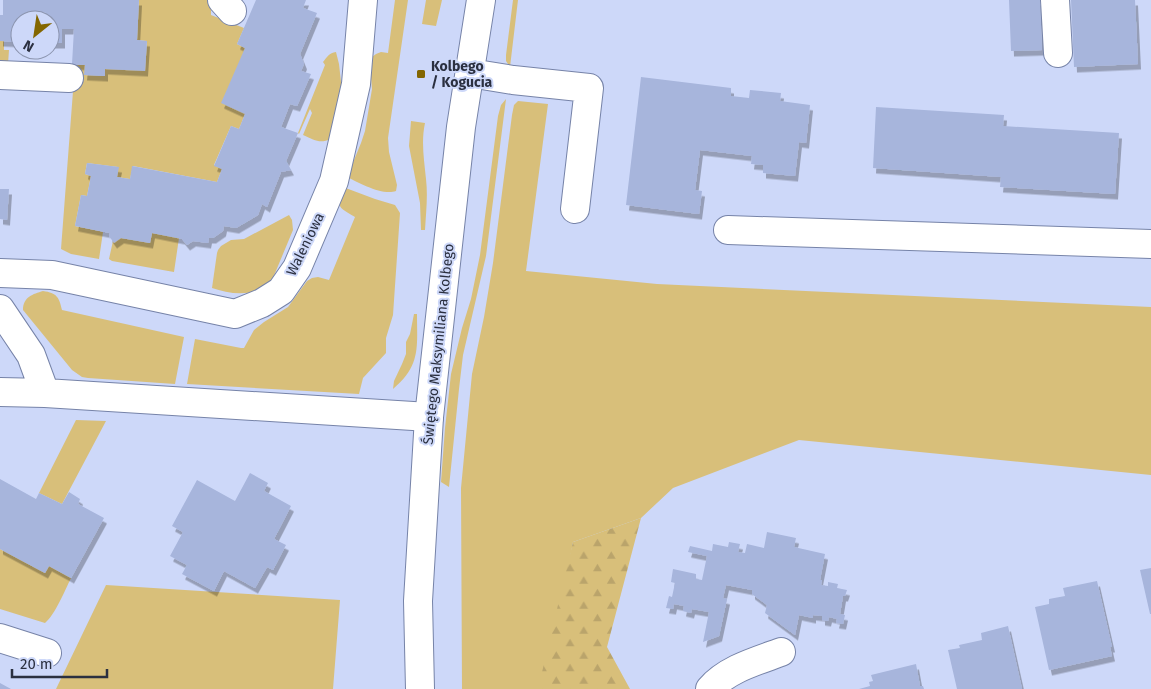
<svg xmlns="http://www.w3.org/2000/svg" width="1151" height="689" font-family="'Fira Sans',sans-serif">
	<style>
		.grass { fill: #d8bf7a }
		.forest { fill: url(#forest-firs) }
		.building { fill: #a7b5dc; filter: url(#shadow) }
		.lines { fill: none; stroke-linecap: round; stroke-linejoin: round }
		.minor-casing { stroke: #7683a8; stroke-width: 30 }
		.major-casing { stroke: #7683a8; stroke-width: 30 }
		.minor { stroke: #fff; stroke-width: 28 }
		.major { stroke: #fff; stroke-width: 28 }
		.poi-dot { fill: #836600; stroke: #cdd8f9; stroke-width: 2 }
		.labels { text-anchor: middle; stroke-width: 4; stroke-linejoin: round; paint-order: stroke }
		.poi-label { font-size: 14px; font-weight: bold; fill: #2b3040; stroke: #cdd8f9; text-anchor: start }
		.street-label { font-size: 14px; fill: #2b3040; stroke: #cdd8f9 }
	</style>
	<defs>
		<pattern id="forest-firs" width="22" height="20" patternUnits="userSpaceOnUse" patternTransform="scale(1.25)"><rect width="22" height="20" fill="#d8bf7a"/><path d="M5 1l3.5 6h-7zM16 11l3.5 6h-7z" fill="#baa46b"/></pattern>
		<filter id="shadow"><feDropShadow dx="3" dy="5.5" stdDeviation="0" flood-color="#0004"/></filter>
	</defs>
	<rect width="100%" height="100%" fill="#cdd8f9"/>
	<path class="grass" d="M139,0h72v15l33,13 -7,16 8,4v66l-6,15 -8,-3 -17,39 8,4 -5,13 -84,-16 -3,13 -13,-2 1,-10 -31,-4 -2,11 6,2 -4,20 -6,-1 -6,31 28,6 -4,27 -28,-5 -10,-5 14,-184h10v10l19,1 1,-7 40,1 2,-29 -10,-1z
		M395,0h13l-20,138 1,14 8,33 -1,6c-13,5 -37,-8 -49,-14l14,-34 4,-12 7,-42 -2,-23 1,-5 1,-4 4,-3 5,-2 7,1z
		M426,0h16l-6,26 -14,-2z
		M513,0h5l-8,67 -4,-6v-6z
		M0,41h4v9h5l-1,14 -8,3z
		M336,52l3,12 3,27 -11,48c-12,5 -16,1 -28,-4l9,-22 -2,-4 -11,25 -1,-1 27,-68 -2,-3c4,-5 6,-9 13,-10z
		M506,99l-20,157 -23,99 -4,34 -10,98 -8,-5 4,-54 6,-54 11,-46 9,-29 9,-44 18,-139 3,-11z
		M518,101l30,3 -22,167 131,13 494,23v168l-352,-35 -126,48 -32,30 -68,24 -28,147h-83l-1,-201 11,-114 12,-57 9,-54 19,-148 2,-10z
		M411,121l14,2c-4,19 -1,36 1,56 2,17 0,34 -1,51h-4l-1,-27 -11,-57z
		M343,187l32,12 20,6 5,8 -7,102 -7,23v15l-23,25 -4,16 -172,-10 8,-45 46,9h3l10,-18 10,-8 24,-15 19,-26 5,-3 6,-1 11,3 26,-63c-17,-10 -19,-9 -12,-30z
		M289,215l3,5 1,10 -20,48c-14,20 -41,17 -61,10l5,-35 1,-3 3,-4 10,-6 13,-1z
		M152,233l27,5 -5,34 -62,-11 -3,-2 4,-18 8,-3 29,5z
		M43,291c14,2 16,6 19,19l122,27 -9,47 -87,-6 -6,-1 -10,-7 -49,-60c0,-13 10,-16 20,-19z
		M414,314h3c0,33 4,52 -24,75l1,-8 8,-17 4,-10v-12l4,-8z
		M76,420l30,1 -44,83 -23,-11z
		M0,549l45,24 4,-7 22,12c-6,12 -16,37 -26,45l-45,-14z
		M106,585l234,15 -7,89h-277z"/>
	<path class="forest" d="M641,518l-34,129 23,42h-92l35,-147z"/>
	<path class="building" d="M3,0h136l-2,40 10,1 -2,30 -40,-2v7l-21,-1 1,-10 -13,-1 2,-35h-12v14h-12v-23h-30v22l-20,-1v-26h3z
		M256,0h50l-3,8 14,5 -17,41 4,10 -3,7 10,3 -14,32 -7,-2 -9,23 17,6 -12,28 5,9 -10,2 -14,35 -5,-3 -4,11 -22,13 -12,-2 -1,5 -10,7h-4l-1,5 -15,-2 -6,4 -5,-6 -30,-6 -2,10 -29,-5 -7,5 -5,-7 1,-3 -35,-7 6,-31 6,1 4,-20 -6,-2 2,-11 32,4 -2,10 13,2 2,-13 85,16 5,-13 -8,-3 17,-40 8,3 6,-15 -24,-11 24,-55 -8,-4z
		M1009,0h31l2,50 -31,1z
		M1071,0h64l3,64 -64,3z
		M641,77l90,11v8l18,2 1,-8 31,3 -1,8 30,4 -4,38 -7,-1 -4,34 -32,-3v-8l-12,-1 1,-8 -52,-6 -5,40 7,1 -3,23 -73,-9z
		M876,107l128,8 -1,11 116,7 -4,61 -115,-7 1,-10 -128,-9z
		M0,189h9l-2,31 -7,-1z
		M250,473l18,10 -4,8 27,15 -17,33 12,6 -13,25 -6,-3 -12,21 -31,-17 -10,20 -32,-17 5,-9 -17,-9 13,-24 -11,-6 25,-46 38,21z
		M0,479l36,20 3,-6 23,11 7,-12 11,7 -2,5 26,14 -33,60 -22,-12 -4,7 -45,-24z
		M767,532l29,6 -2,9 31,7 -5,26h2l-1,5 7,1v-4l10,2 -1,4 10,2 -2,6h-2l-3,18 5,1 -2,9 -7,-1 1,-4 -8,-2 -1,4 -6,-1v-4l-9,-1v3l-14,-3 -4,20 -30,-22 2,-8 -15,-11v-4l-26,-5 -3,13 4,1 -8,37 -16,6 6,-30 -17,-3 -1,4 -8,-2 1,-5 -10,-2 -1,5 -7,-1 3,-12 3,1 3,-14 -4,-1 2,-13 23,5v5l6,1 5,-24 -19,-4 2,-6 22,5 1,-7 15,3 1,-5 11,2 -2,8 7,1 2,-9 17,4z
		M1151,568v46h-1l-10,-44z
		M1097,581l15,66h-2l2,9 -63,14 -14,-63 14,-3v-5l16,-3 -2,-8z
		M1008,626l14,63h-65l-9,-39 12,-2 -1,-3 23,-5 -1,-7z
		M916,664l4,22h3l1,3h-65l11,-3 -1,-4 4,-1 -2,-6z
		M0,683l11,6h-11z"/>
	<g class="lines">
		<g class="minor-casing">
			<path id="minor" d="M222,0l10,11
				M1055,0l3,53
				M470,73l43,7 76,8 -14,121
				M0,75l69,3
				M728,230l423,14
				M0,273l52,2 183,39 27,-11 19,-12 16,-23 37,-87 22,-97 7,-84
				M0,309l31,46 14,38
				M0,392l45,1 384,24
				M0,638l47,15
				M710,689c17,-20 47,-28 71,-37"/>
		</g>
		<g class="major-casing">
			<path id="major" d="M420,689l-2,-88 11,-184 32,-290 20,-127"/>
		</g>
		<use href="#minor" class="minor"/>
		<use href="#major" class="major"/>
	</g>
	<rect class="poi-dot" x="416" y="69" width="10" height="10" rx="2.5"/>
	<g class="labels">
		<g class="poi-label">
			<text x="431" y="71">Kolbego<tspan x="431" dy="16">/ Kogucia</tspan></text>
		</g>
		<g class="street-label">
			<text transform="translate(305 244) rotate(-64)" y="5">Waleniowa</text>
			<text transform="translate(438 344) rotate(-84)" y="5">Świętego Maksymiliana Kolbego</text>
		</g>
	</g>
	<g transform="translate(35 35) rotate(210)"><circle r="24" fill="#cdd8f9" stroke="#8c95af"/>
	<path d="M0-4L9 19L0 12L-9 19Z" fill="#836600"/>
	<text y="-8" font-size="14" font-weight="bold" text-anchor="middle" fill="#2b3040">N</text>
	</g>
	<path d="M12 669v8h95v-8" fill="none" stroke="#2b3040" stroke-width="2.5"/>
	<text x="20" y="669" font-size="15" fill="#2b3040" stroke="#cdd8f9" stroke-width="4" paint-order="stroke">20 m</text>
</svg>
